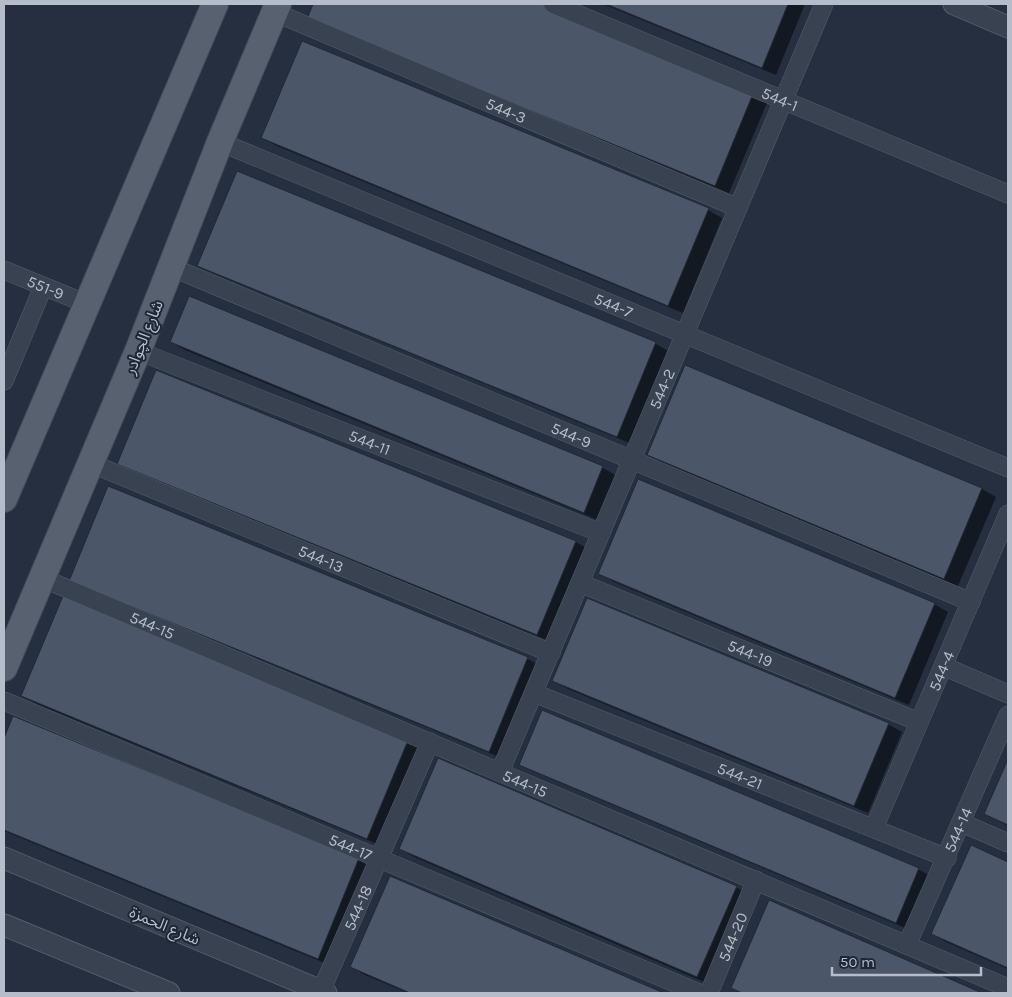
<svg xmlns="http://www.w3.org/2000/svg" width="1012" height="997" font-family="Karla,'Noto Sans Arabic',sans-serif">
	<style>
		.shadow { fill: #0007 }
		.building { fill: #4b5669; stroke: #202937 }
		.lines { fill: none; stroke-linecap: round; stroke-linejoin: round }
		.minor-casing { stroke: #545d6a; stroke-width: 19 }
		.tertiary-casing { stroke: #545d6a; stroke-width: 23 }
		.primary-casing { stroke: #434b59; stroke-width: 28 }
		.minor { stroke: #394250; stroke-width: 18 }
		.tertiary { stroke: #394250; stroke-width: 21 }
		.primary { stroke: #576170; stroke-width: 26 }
		.labels { text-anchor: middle; stroke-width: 4; stroke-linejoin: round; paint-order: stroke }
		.street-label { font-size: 16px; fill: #b6bdca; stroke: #1e2735 }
	</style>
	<rect width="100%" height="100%" fill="#252f40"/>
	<path class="shadow" d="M315,4h230l224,94 -40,95 -406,-167 -14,-8z
		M603,4h202l-29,71z
		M262,138l446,72 14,8 -39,95 -406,-167z
		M237,173l419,171 14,8 -38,92 -419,-171 -14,-8z
		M190,298l413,170 14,8 -19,44 -413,-170 -14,-8z
		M686,366l296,123 14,8 -38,89 -295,-123 -15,-8z
		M119,464l457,78 14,8 -38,92 -419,-170z
		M109,488l419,171 14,8 -38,92 -419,-171z
		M600,574l334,30 14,8 -39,93 -295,-123z
		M63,598l360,150 -41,98 -345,-142 -15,-8z
		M554,681l334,43 14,8 -34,81 -300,-124z
		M14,718l345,142 14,8 -41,98 -328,-135v-89z
		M1008,762v64l-23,-12z
		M521,764l397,105 14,8 -22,53 -375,-158z
		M971,847l37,16v106l-62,-27 -14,-8z
		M400,849l336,38 14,8 -39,90 -297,-128z
		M390,877l271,116h-253l-43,-18 -14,-8z
		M770,902l209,91h-237l-10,-5z"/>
	<path class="building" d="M313,4h235l207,85 -40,97 -408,-167z
		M606,4h182l-26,64z
		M302,41l407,167 -41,98 -407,-168z
		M237,171l419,171 -39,95 -420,-171z
		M189,296l414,170 -19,47 -414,-171z
		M685,365l297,123 -38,91 -297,-124z
		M156,370l420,171 -39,94 -420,-171z
		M638,479l297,124 -40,95 -297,-124z
		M108,486l420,171 -39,95 -420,-171z
		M63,596l346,142 -42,101 -346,-143z
		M587,598l302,125 -35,83 -302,-125z
		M542,710l377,158 -23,55 -377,-158z
		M13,716l346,142 -41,101 -314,-129v-92z
		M438,758l299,128 -40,91 -298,-128z
		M1008,759v66l-24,-11z
		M971,845l37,17v106l-77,-34z
		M390,876l274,117h-254l-60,-26z
		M769,900l213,93h-240l-11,-5z"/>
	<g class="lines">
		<g class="minor-casing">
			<g id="minor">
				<path id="s1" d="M553,4l455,190"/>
				<path id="s2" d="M274,12l464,196"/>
				<path id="s3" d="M220,142l788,326"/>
				<path id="s4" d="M171,267l800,335"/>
				<path id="s5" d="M4,270l83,34"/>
				<path id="s6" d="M138,351l463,182"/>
				<path d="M4,381l39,-94"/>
				<path id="s7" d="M90,463l461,190"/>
				<path id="s8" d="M42,578l966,410"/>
				<path id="s9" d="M580,583l339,139"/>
				<path d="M943,666l65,28"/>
				<path id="s10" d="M534,693l413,165"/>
				<path id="s11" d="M4,701l695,292"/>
				<path id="s12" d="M500,772l324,-768"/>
				<path d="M962,823l46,20"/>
				<path id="s13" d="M874,828l134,-314"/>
				<path id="s14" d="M907,945l101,-230"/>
				<path id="s15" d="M321,991l109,-249"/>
				<path id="s16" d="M709,993l47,-113"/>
			</g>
		</g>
		<g class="tertiary-casing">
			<path id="tertiary" d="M954,4l54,23
				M4,858l322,135
				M4,925l165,68"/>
		</g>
		<g class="primary-casing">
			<path id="primary" d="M4,499l211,-495
				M4,668l134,-317 82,-209 58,-138"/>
		</g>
		<use href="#minor" class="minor"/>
		<use href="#tertiary" class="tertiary"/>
		<use href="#primary" class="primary"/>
	</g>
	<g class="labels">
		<g class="street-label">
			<text dy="6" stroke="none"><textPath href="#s1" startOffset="246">544-1</textPath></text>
			<text dy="6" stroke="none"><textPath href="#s2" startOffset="252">544-3</textPath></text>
			<text dy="6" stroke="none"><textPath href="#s5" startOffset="45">551-9</textPath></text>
			<text dy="6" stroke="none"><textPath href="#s3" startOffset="426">544-7</textPath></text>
			<text transform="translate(143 337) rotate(-68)" y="6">شارع الچوادر</text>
			<text dy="6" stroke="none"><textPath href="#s12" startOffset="416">544-2</textPath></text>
			<text dy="6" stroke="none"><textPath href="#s4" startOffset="434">544-9</textPath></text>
			<text dy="6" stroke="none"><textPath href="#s6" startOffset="249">544-11</textPath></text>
			<text dy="6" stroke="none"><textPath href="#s7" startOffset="250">544-13</textPath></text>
			<text dy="6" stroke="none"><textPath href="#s8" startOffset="120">544-15</textPath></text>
			<text dy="6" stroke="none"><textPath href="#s9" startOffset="184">544-19</textPath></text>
			<text dy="6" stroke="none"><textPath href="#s13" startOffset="171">544-4</textPath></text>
			<text dy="6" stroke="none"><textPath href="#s10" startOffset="222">544-21</textPath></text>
			<text dy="6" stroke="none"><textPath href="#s8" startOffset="525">544-15</textPath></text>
			<text dy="6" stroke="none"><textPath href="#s14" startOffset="126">544-14</textPath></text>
			<text dy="6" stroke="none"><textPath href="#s11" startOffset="376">544-17</textPath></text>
			<text dy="6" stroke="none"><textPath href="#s15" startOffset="91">544-18</textPath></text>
			<text transform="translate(165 925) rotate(23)" y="6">شارع الحمزة</text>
			<text dy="6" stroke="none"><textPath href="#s16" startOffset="61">544-20</textPath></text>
		</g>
	</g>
	<rect width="1012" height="997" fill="none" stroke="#b6bdca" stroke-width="10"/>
	<path d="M832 967v8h149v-8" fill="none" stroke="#b6bdca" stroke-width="2.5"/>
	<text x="840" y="967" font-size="15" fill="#b6bdca" stroke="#1e2735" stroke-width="4" paint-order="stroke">50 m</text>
</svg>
